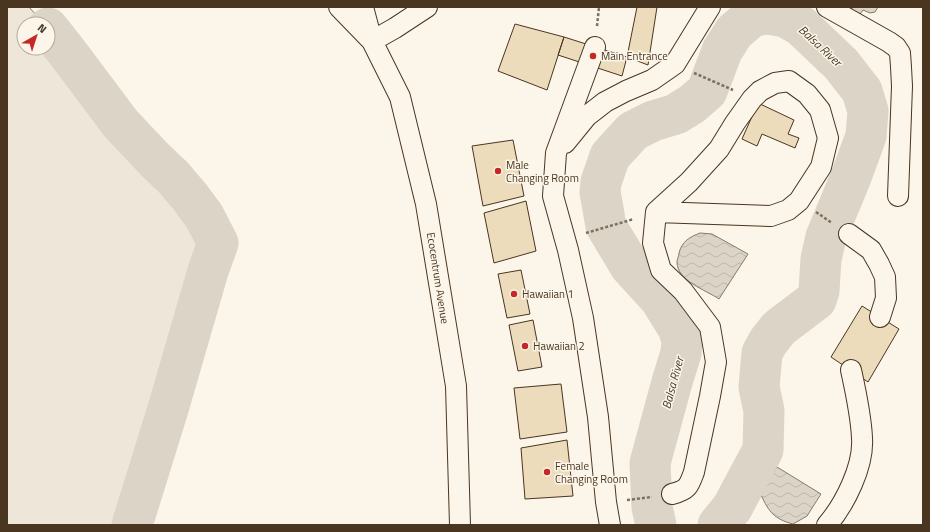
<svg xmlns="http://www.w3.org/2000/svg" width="930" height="532" font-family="'Titillium Web',sans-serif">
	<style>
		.green { fill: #ede6d9; stroke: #887966 }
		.water { fill: url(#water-waves); stroke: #887966 }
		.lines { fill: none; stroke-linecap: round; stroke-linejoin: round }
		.river { stroke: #dcd4c6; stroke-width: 41 }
		.building { fill: #ecdcbc; stroke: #4a3520 }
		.street-casing { stroke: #4a3520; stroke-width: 22 }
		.path { stroke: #7f6f5c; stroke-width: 2.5; stroke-dasharray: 3 2; stroke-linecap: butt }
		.street { stroke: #fbf6e9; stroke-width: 20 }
		.poi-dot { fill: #c62828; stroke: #fbf6e9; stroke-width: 1.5 }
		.labels { text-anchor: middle; stroke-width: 3; stroke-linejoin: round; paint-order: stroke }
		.poi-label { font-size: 11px; fill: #4a3520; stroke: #fbf6e9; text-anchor: start }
		.street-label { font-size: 11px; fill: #4a3520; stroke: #fbf6e9 }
		.water-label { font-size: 12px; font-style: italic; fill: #4a3520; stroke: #fbf6e9 }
	</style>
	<defs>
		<pattern id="water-waves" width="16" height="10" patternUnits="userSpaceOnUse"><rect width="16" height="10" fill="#dcd4c6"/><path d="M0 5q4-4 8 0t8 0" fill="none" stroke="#beb7aa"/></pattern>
	</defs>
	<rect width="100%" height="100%" fill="#fbf6e9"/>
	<path class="green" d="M7,7h22l15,17h-20v24h24v-20l19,24 54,72 34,36 18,17 17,20 14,19 14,27 -10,28 -40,138 -36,116h-125z"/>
	<path class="water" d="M853,7h25l-3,5 -5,1 -7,-3 -5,7 -8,-6z
		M700,233l12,1 36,20 -29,45c-13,-9 -42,-18 -42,-37 0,-3 2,-6 2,-9 3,-12 11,-16 21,-20z
		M777,467l44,27 -14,22 -14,8c-19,-5 -24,-12 -32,-29l6,-13z"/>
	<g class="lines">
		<path class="river" d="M48,28l19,24 54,72 34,36 18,17 17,20 14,19 14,27 -10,28 -40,138 -36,116
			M656,525l-4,-18 -2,-44 22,-81 9,-29 1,-13 -4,-12 -18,-29 -30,-33 -24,-40 -6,-34 1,-10 9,-26 23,-25 20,-10 23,-7 16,-10 15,-13 15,-40 12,-19 19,-16 15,-2 17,3 16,9 40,38 21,27 6,20 -2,25 -15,41 -25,60 -5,22 -2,32 -3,9 -37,28 -11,14 -6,11 -3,34 5,24 -1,39 -31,58 -14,17"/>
	</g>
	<path class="building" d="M637,7h20l-9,58 -21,-8z
		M515,24l49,13 -17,53 -49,-19z
		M564,37l63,20 -5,19 -64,-21z
		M758,103l36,17 -6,14 11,4 -4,10 -33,-14 -5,12 -15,-7z
		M513,140l11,56 -41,10 -11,-60z
		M526,201l10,50 -42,12 -10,-50z
		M521,270l9,44 -23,4 -9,-44z
		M862,306l37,23 -31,53 -37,-25z
		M533,320l9,47 -24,4 -9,-46z
		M561,384l6,48 -47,7 -6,-51z
		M567,440l6,56 -48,3 -4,-51z"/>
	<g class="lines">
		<g class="street-casing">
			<path id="street" d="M339,7l32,33
				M363,7l9,34 28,56 26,107 30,182 4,139
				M827,7l62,35 7,5 4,6 1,14 1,19 -4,110
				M372,41l23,-13 32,-21
				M595,47l-39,106 -3,43 15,54 15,68 15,99 8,85 4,23
				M565,143l22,-27 18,-14 21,-11 26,-11 23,-16 35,-57
				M656,212l115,4 17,-6 11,-9 22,-34 7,-29 -8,-28 -13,-16 -18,-13 -14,2 -15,8 -8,8 -17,24 -16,26 -30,33 -33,30 -3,31 8,27 22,21 27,36 6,35 -6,34 -16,76c-5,14 -6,18 -22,22
				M849,234l22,16 8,14 6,13 1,21 -6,19
				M827,525c18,-21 37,-59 35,-87 -1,-23 -6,-45 -11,-68"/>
		</g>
		<path class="path" d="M597,26l2,-19
			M694,73l39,17
			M816,212l16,11
			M586,233l48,-14
			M627,500l25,-3"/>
		<use href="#street" class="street"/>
	</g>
	<g class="poi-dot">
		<circle cx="593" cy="56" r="4"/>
		<circle cx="498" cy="171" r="4"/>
		<circle cx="514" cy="294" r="4"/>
		<circle cx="525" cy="346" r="4"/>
		<circle cx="547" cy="472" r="4"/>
	</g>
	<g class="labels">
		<g class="poi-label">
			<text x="601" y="60">Main Entrance</text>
			<text x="506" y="169">Male<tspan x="506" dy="13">Changing Room</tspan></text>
			<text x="522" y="298">Hawaiian 1</text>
			<text x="533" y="350">Hawaiian 2</text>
			<text x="555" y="470">Female<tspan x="555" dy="13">Changing Room</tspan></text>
		</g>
		<g class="street-label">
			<text transform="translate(438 278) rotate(81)" y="4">Ecocentrum Avenue</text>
		</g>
		<g class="water-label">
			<text transform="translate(820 46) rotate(43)" y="4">Balsa River</text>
			<text transform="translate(673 383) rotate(-75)" y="4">Balsa River</text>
		</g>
	</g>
	<rect width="930" height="532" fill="none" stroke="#4a3520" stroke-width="16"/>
	<g transform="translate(36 36) rotate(39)"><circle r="19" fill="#fbf6e9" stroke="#b4a999"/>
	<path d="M0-3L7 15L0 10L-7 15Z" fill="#c62828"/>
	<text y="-6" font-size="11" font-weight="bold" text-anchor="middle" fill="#4a3520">N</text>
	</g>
</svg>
